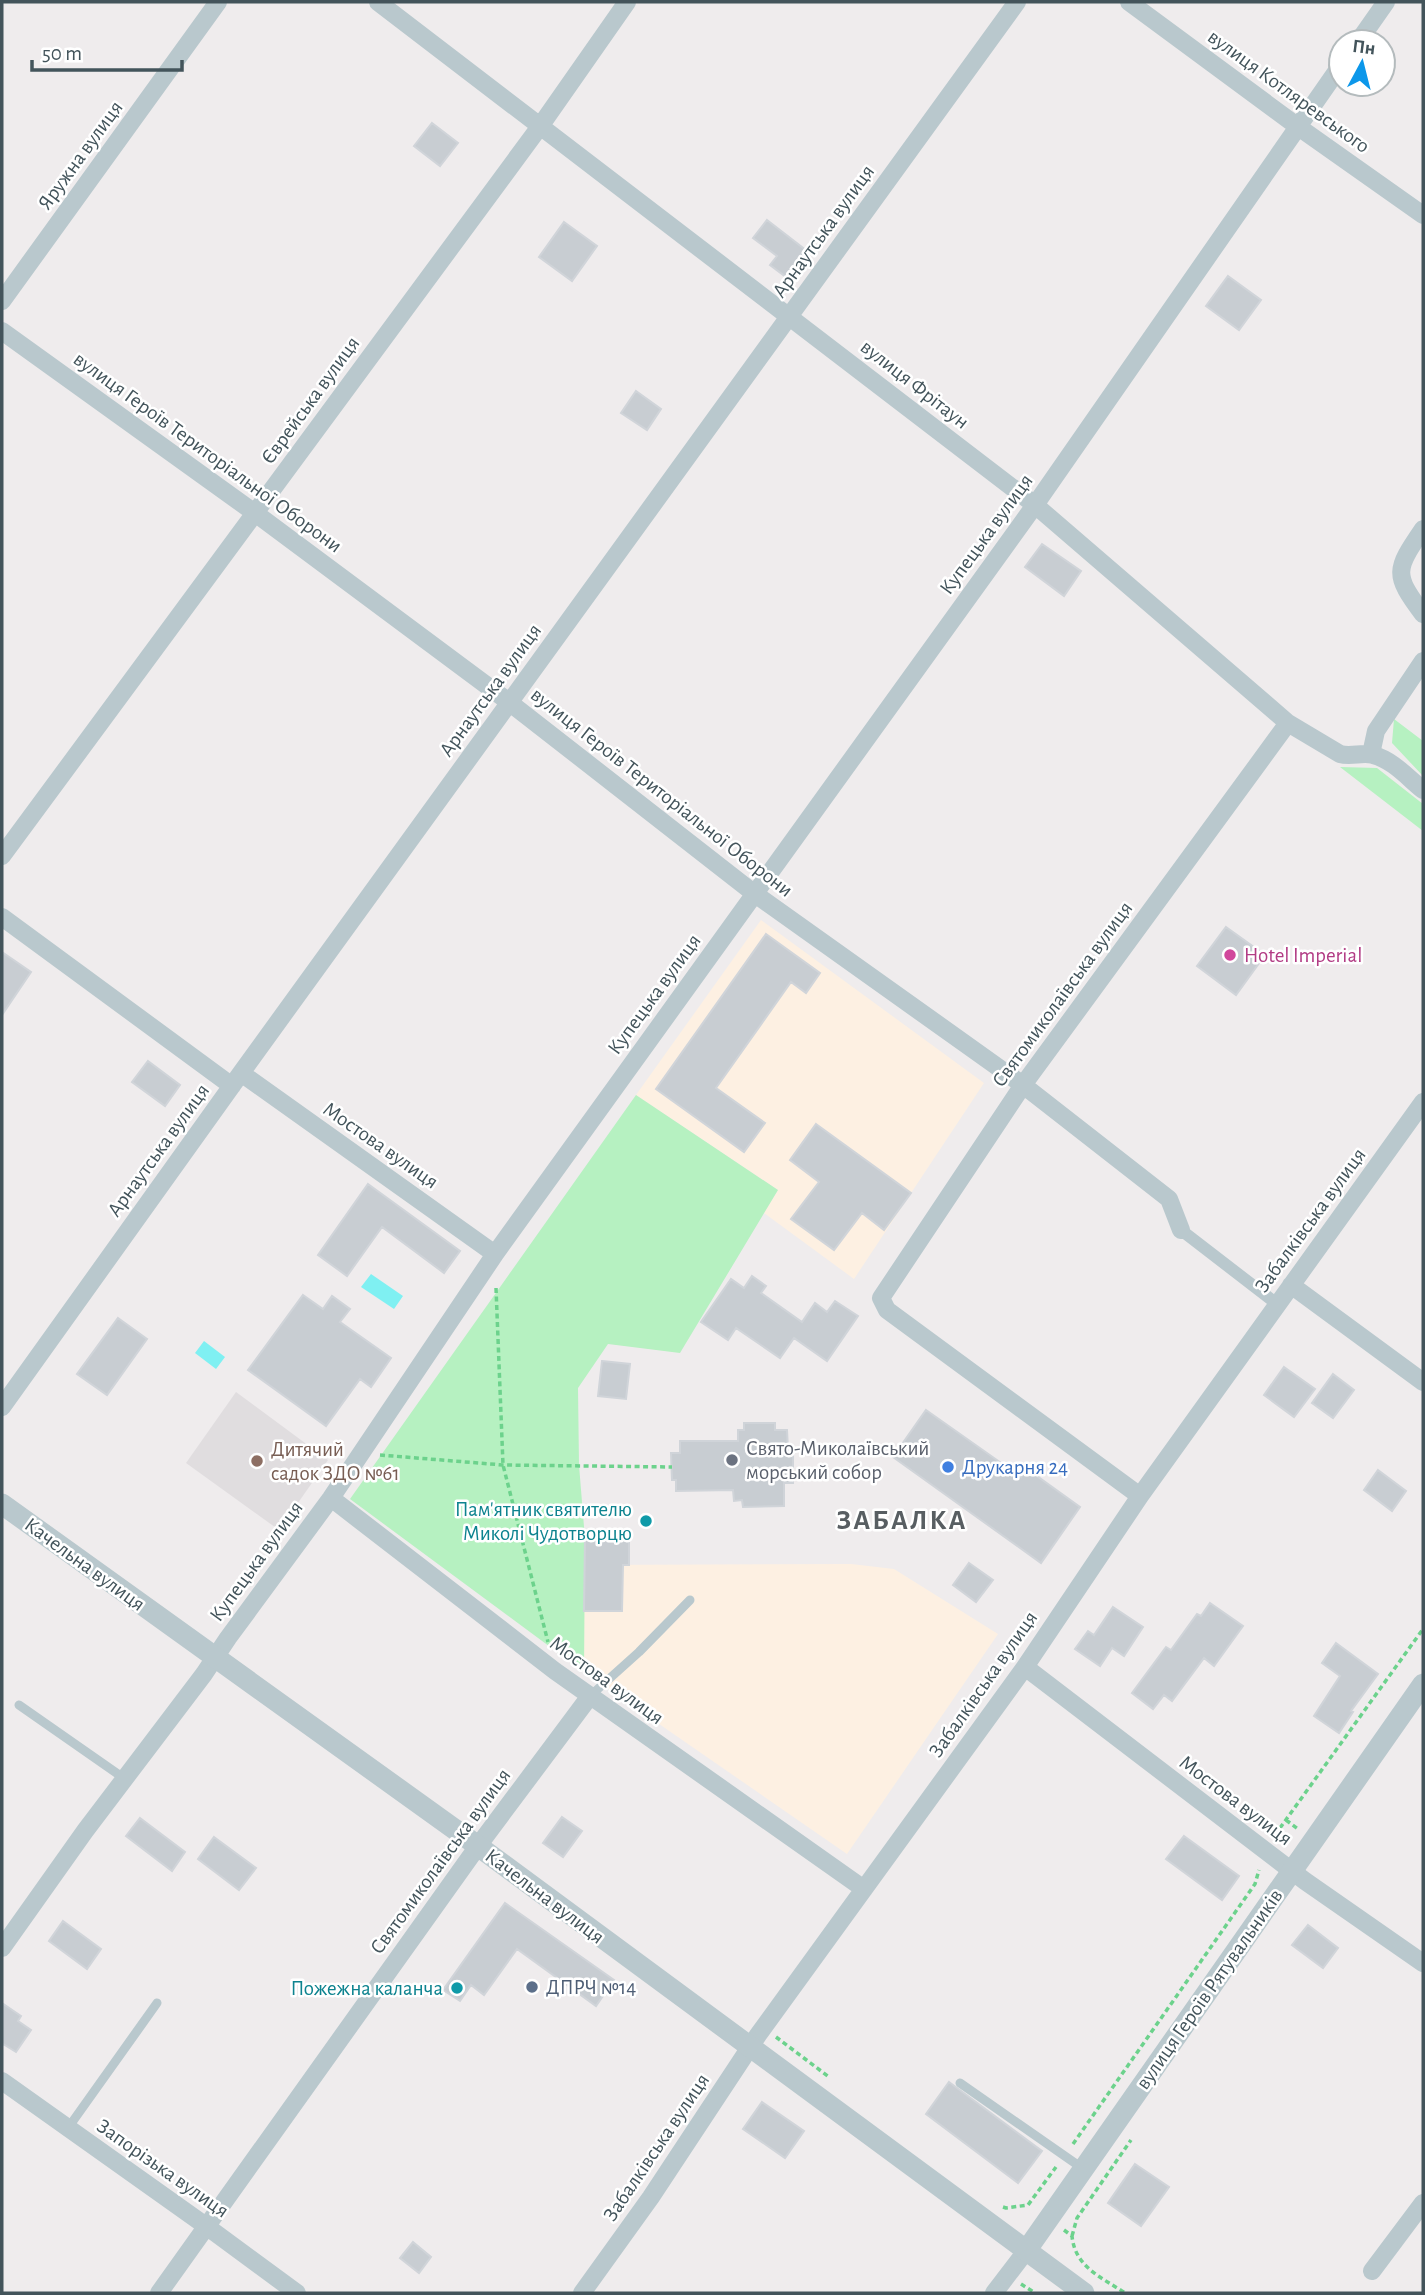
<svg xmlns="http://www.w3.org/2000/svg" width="1425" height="2295" font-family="'Alegreya Sans',sans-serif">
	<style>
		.commercial { fill: #fdf0e2 }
		.education { fill: #e0dddf }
		.green { fill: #b6f1c1 }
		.water { fill: #7ff0f2 }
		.building { fill: #c8cdd2; stroke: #d0d4d9; stroke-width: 2 }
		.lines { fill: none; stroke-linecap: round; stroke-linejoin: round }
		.path { stroke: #6cd28c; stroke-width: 3.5; stroke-dasharray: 5 3.5; stroke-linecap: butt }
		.service { stroke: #b9c8cd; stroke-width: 9 }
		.pedestrian { stroke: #b9c8cd; stroke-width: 12 }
		.minor { stroke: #b9c8cd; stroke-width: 18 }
		.tertiary { stroke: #b9c8cd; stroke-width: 21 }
		.hotel-dot { fill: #d1479c; stroke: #fff; stroke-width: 2.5 }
		.worship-dot { fill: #6b7280; stroke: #fff; stroke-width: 2.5 }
		.education-dot { fill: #8d6e63; stroke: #fff; stroke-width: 2.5 }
		.shop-dot { fill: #3f7fe0; stroke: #fff; stroke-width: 2.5 }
		.culture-dot { fill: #0f9aa8; stroke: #fff; stroke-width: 2.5 }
		.service-dot { fill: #5c6f8a; stroke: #fff; stroke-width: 2.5 }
		.labels { text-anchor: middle; stroke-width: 5; stroke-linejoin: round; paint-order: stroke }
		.street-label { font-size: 21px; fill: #43545b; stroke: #fff }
		.hotel-label { font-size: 21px; fill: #b23c85; stroke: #fff; text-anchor: start }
		.worship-label { font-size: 21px; fill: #5b616d; stroke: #fff; text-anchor: start }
		.education-label { font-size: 21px; fill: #785e54; stroke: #fff; text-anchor: start }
		.shop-label { font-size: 21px; fill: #366cbe; stroke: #fff; text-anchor: start }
		.culture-label { font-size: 21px; fill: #0d838f; stroke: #fff; text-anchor: end }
		.service-label { font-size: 21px; fill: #4e5e75; stroke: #fff; text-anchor: start }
		.district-label { font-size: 28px; font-weight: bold; letter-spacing: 2px; fill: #585e62; stroke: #fff }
	</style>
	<rect width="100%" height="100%" fill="#efeced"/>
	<path class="commercial" d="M761,920l223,163 -130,196 -90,-66 14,-23 -142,-95z
		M851,1564l43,5 104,65 -151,220 -263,-182v-107z"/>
	<path class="education" d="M236,1392l92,68 -49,70 -93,-67z"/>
	<path class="green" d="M1394,719l29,22v35l-31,-33z
		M1340,767l37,1 46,36v27z
		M636,1095l142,95 -98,163 -72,-9 -30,44 1,77 6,74 -1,133 -234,-173z"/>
	<path class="water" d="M371,1274l32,22 -9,13 -33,-22z
		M204,1341l21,16 -9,12 -21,-16z"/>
	<path class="building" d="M432,123l26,20 -18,23 -26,-20z
		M767,220l40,31 -21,26 -16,-12 7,-9 -24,-18z
		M564,222l33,24 -25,35 -33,-24z
		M1228,276l33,24 -22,30 -33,-24z
		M636,391l25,18 -14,21 -26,-17z
		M1042,544l39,27 -17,25 -39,-29z
		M1226,927l39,28 -29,40 -39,-29z
		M766,934l54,39 -14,20 -15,-11 -75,106 49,35 -21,29 -88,-63z
		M2,952l29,20 -29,43z
		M148,1061l32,24 -15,21 -33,-24z
		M816,1124l95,69 -27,37 -22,-17 -28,37 -43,-31 28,-37 -29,-22z
		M368,1184l92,67 -16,22 -62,-46 -35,49 -29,-21z
		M752,1276l14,10 -5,7 41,29 13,-19 12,9 8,-11 23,15 -31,45 -33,-23 -14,20 -44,-30 -8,12 -27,-18 30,-43 13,9z
		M303,1295l20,14 9,-13 18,13 -10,13 51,36 -20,29 -11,-8 -34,47 -78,-56z
		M118,1318l29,21 -40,56 -30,-21z
		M602,1361l28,3 -4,35 -28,-3z
		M1284,1367l31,22 -21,28 -30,-22z
		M1333,1374l21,16 -21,28 -21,-15z
		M926,1410l95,67 6,-8 53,38 -39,56 -148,-106z
		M744,1423h31v7h12l1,19h5v34h-9v23l-41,1 -1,-7 -8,1 -1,-11 -57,1v-11h-4l-1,-27h9v-12h58v-11h6z
		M1378,1470l28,21 -14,20 -28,-21z
		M585,1539h44v26h-6l-1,46h-38z
		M969,1563l24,17 -17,22 -23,-17z
		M1210,1603l33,23 -29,40 -10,-8 -32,43 -8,-6 -11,14 -21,-16 34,-46 5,3 26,-36 4,2z
		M1113,1607l30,20 -19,29 -12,-8 -12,18 -25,-17 13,-18 6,4z
		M1336,1643l42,31 -27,37 2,1 -14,21 -25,-17 26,-40 -18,-13z
		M562,1817l20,14 -19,26 -20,-14z
		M140,1818l45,34 -13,19 -46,-35z
		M1184,1836l55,40 -17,24 -56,-41z
		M214,1837l42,31 -17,22 -41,-31z
		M505,1903l109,77 -18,26 -79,-57 -33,46 -13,-10 -11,16 -17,-11z
		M63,1921l38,28 -14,20 -38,-28z
		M1308,1925l30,23 -15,20 -31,-23z
		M2,2003l19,13 -3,5 13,9 -15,22 -13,-8 -1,2z
		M949,2082l93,69 -24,32 -92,-69z
		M762,2102l42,29 -19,27 -42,-29z
		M1135,2164l34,23 -28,39 -33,-23z
		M413,2242l18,15 -12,16 -19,-15z"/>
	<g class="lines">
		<path class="path" d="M496,1288l7,177 45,177
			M380,1455l123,10 169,2
			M1286,1820l12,9
			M1275,1835l148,-206
			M776,2037l53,40
			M1073,2144l182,-260 4,-14
			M1003,2207l3,1 22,-3 28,-38
			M1064,2230l8,6c3,31 29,41 53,57
			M1072,2236l5,-18 54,-78
			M1021,2284l14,9"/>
		<path class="service" d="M590,1696l49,-44 51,-52
			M19,1705l106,74
			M960,2083l122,85
			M68,2128l89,-125"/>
		<path class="pedestrian" d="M1181,1230l96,74"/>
		<path class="minor" d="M378,2l657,503 253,218 52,31c11,3 23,-2 33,1 20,5 35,23 50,35
			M1129,2l168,124 126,89
			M1358,42l28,-40
			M2,301l216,-299
			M2,331l253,182 254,189 246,192 268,191 146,114 12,31
			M1423,529c-28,41 -30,45 0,85
			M1371,754l5,-23 47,-70
			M2,856l539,-731 86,-123
			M2,917l230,169
			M241,1073l254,181
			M1291,1285l132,97
			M2,1407l239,-334 776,-1071
			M1140,1496l-253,-186 -6,-12 142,-213 265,-362
			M331,1498l224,173 309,218
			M1025,1667l280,214 118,82
			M2,1948l83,-117 119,-157 24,-36 103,-140 164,-244 540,-749 306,-440
			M2,2081l204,145 91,67
			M1372,2271l51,-68
			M159,2293l319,-447 112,-150
			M582,2293l69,-96 107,-162 267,-368 115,-171 283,-394
			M994,2293l32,-42"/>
		<path class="tertiary" d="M2,1504l476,342 606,447
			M1026,2251l397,-567"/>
	</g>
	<circle class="hotel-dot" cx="1230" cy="955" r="7"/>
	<circle class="worship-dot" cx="732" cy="1460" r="7"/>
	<circle class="education-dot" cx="257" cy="1461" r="7"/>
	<circle class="shop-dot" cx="948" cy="1467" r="7"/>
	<g class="culture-dot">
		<circle cx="646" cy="1521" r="7"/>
		<circle cx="457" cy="1988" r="7"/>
	</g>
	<circle class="service-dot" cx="532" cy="1987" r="7"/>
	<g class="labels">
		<g class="street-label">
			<text transform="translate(1289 91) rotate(36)" y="7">вулиця Котляревського</text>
			<text transform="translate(80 155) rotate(-54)" y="7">Яружна вулиця</text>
			<text transform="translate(823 231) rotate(-54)" y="7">Арнаутська вулиця</text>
			<text transform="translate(915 384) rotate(38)" y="7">вулиця Фрітаун</text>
			<text transform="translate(310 400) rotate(-54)" y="7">Єврейська вулиця</text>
			<text transform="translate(208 452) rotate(36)" y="7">вулиця Героїв Територіальної Оборони</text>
			<text transform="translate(986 534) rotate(-54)" y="7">Купецька вулиця</text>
			<text transform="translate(490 690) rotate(-54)" y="7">Арнаутська вулиця</text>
			<text transform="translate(662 792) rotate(38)" y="7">вулиця Героїв Територіальної Оборони</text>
			<text transform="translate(654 994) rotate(-54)" y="7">Купецька вулиця</text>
			<text transform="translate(1062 994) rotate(-54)" y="7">Святомиколаївська вулиця</text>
			<text transform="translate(381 1145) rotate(35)" y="7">Мостова вулиця</text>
			<text transform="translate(158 1150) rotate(-54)" y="7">Арнаутська вулиця</text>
			<text transform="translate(1310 1220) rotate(-54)" y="7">Забалківська вулиця</text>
			<text transform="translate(256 1561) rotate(-54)" y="7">Купецька вулиця</text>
			<text transform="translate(85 1564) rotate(36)" y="7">Качельна вулиця</text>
			<text transform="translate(607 1680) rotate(36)" y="7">Мостова вулиця</text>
			<text transform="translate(983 1684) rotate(-55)" y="7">Забалківська вулиця</text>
			<text transform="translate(1236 1800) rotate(37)" y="7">Мостова вулиця</text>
			<text transform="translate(440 1861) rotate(-54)" y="7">Святомиколаївська вулиця</text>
			<text transform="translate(545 1896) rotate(37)" y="7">Качельна вулиця</text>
			<text transform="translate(1209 1989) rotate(-55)" y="7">вулиця Героїв Рятувальників</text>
			<text transform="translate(656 2147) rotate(-56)" y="7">Забалківська вулиця</text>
			<text transform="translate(163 2168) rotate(35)" y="7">Запорізька вулиця</text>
		</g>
		<g class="hotel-label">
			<text x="1244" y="962">Hotel Imperial</text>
		</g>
		<g class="worship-label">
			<text x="746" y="1455">Свято-Миколаївський<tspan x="746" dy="24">морський собор</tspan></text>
		</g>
		<g class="education-label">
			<text x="271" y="1456">Дитячий<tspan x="271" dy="24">садок ЗДО №61</tspan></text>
		</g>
		<g class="shop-label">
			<text x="962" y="1474">Друкарня 24</text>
		</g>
		<g class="culture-label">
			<text x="632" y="1516">Пам'ятник святителю<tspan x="632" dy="24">Миколі Чудотворцю</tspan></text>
			<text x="443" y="1995">Пожежна каланча</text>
		</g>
		<g class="service-label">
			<text x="546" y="1994">ДПРЧ №14</text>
		</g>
		<g class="district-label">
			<text x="902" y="1529">ЗАБАЛКА</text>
		</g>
	</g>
	<rect width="1425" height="2295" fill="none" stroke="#43545b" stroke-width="7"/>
	<g transform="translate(1362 63) rotate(7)"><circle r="33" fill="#ffffff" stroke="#b4bbbd" stroke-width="2"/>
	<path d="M0-5L12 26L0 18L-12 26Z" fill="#0c97ea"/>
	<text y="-10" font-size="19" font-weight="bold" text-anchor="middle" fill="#43545b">Пн</text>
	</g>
	<path d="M32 60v10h150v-10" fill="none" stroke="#43545b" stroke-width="3.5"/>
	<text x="42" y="60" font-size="21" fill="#43545b" stroke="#ffffff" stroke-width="5" paint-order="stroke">50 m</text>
</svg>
